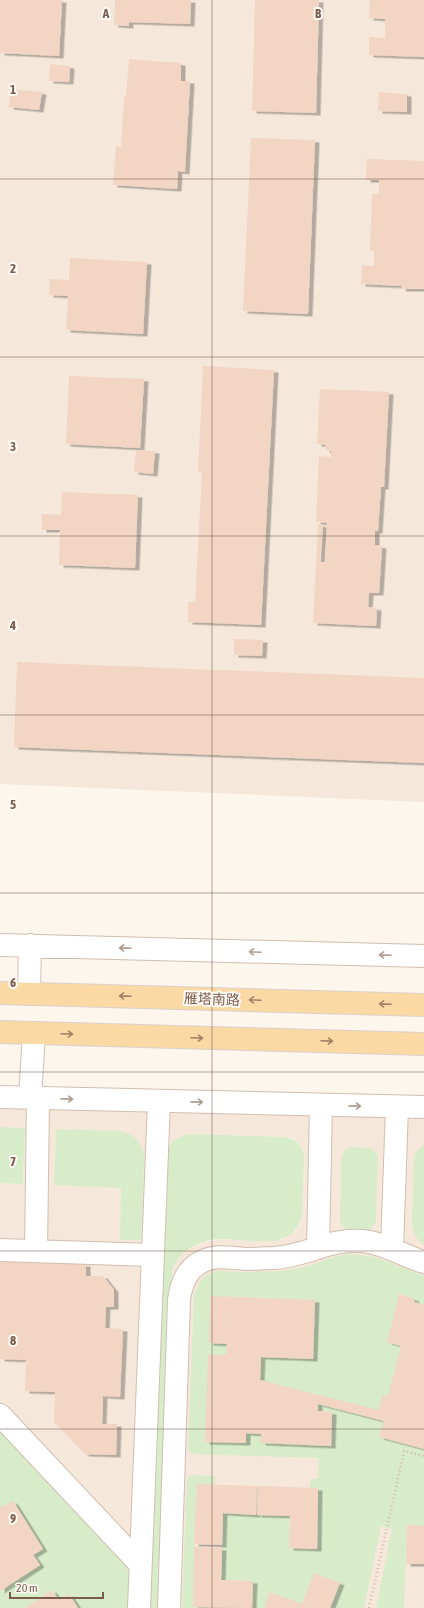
<svg xmlns="http://www.w3.org/2000/svg" width="424" height="1608" font-family="'Asap Condensed','Noto Sans SC',sans-serif">
	<style>
		.residential { fill: #f5e8da }
		.green { fill: #d8ecc9 }
		.building { fill: #f3d5c3; filter: url(#shadow) }
		.lines { fill: none; stroke-linecap: round; stroke-linejoin: round }
		.minor-casing { stroke: #d1beb0; stroke-width: 24 }
		.major-casing { stroke: #dad1cd; stroke-width: 24 }
		.path { stroke: #d9b8a5; stroke-width: 2.5; stroke-dasharray: 1 3; stroke-linecap: butt }
		.minor { stroke: #fff; stroke-width: 22 }
		.major { stroke: #fbd9a5; stroke-width: 22 }
		.oneway { stroke: #af9d94 }
		.oneway2 { stroke: #a18267 }
		.grid { fill: none; stroke: #7a5c4d; stroke-width: 1; stroke-opacity: 0.55 }
		.labels { text-anchor: middle; stroke-width: 4; stroke-linejoin: round; paint-order: stroke }
		.street-label { font-size: 14px; fill: #7a5c4d; stroke: #fffaf3 }
		.grid-label { font-size: 13px; text-anchor: middle; font-weight: bold; fill: #7a5c4d; stroke: #fffaf3; stroke-width: 4; stroke-linejoin: round; paint-order: stroke }
	</style>
	<defs>
		<filter id="shadow"><feDropShadow dx="4.5" dy="2.5" stdDeviation="0" flood-color="#0004"/></filter>
	</defs>
	<rect width="100%" height="100%" fill="#fdf6ec"/>
	<path class="residential" d="M0,0h424v802l-424,-18z
		M0,1101l424,15v492h-263l12,-339 4,-9 10,-10 17,-8 17,-3 28,2 31,-1 15,-9 5,-7 2,-9 -3,-72 -6,-5 -7,-1 -94,-3 -26,24 -16,450h-22l1,-34 -7,-13 -122,-130v-248l23,1 2,-56 -25,-1z"/>
	<path class="green" d="M0,1127l25,1 -2,56 -23,-1z
		M56,1129l63,2c16,4 23,10 25,26l-3,83h-21l1,-52 -67,-3z
		M192,1134l94,3c11,2 16,8 18,19l-2,59c-8,38 -53,24 -81,24 -12,0 -22,4 -32,10 -9,6 -15,14 -17,24l-11,335h-11l16,-450c3,-16 9,-22 26,-24z
		M424,1145v100c-8,-6 -11,-12 -12,-22l2,-63c1,-7 3,-12 10,-15z
		M349,1147l22,1 7,8 -2,63v4l-8,8 -22,-1 -6,-8 1,-63 4,-9z
		M348,1254l27,3 49,19v250l-17,-1 -3,83h-28l16,-79 -11,-3 -17,82h-112l1,-27 -32,-1 2,-67 67,3 -1,32 27,1 2,-60 -8,-1 1,-9h7l1,-21 -125,-4 -4,-2 -2,-5 6,-153 7,-14 3,-4 11,-5 33,1 34,-1 27,-5 24,-9z
		M0,1431l125,134 4,9 -1,34h-128z
		M193,1475l22,1v9l-18,-1 -4,123 18,1h-29l5,-127 2,-4z"/>
	<path class="building" d="M0,0h62l-3,56 -59,-3z
		M115,0h76l-1,24 -61,-2v4l-15,-1z
		M255,0h64l-3,113 -64,-2z
		M370,0h54v57l-55,-2v-18l16,1v-19l-16,-1z
		M129,59l52,4v18h9l-5,91 -7,-1 -1,18 -64,-4 3,-39 5,1 3,-51h2z
		M50,64l20,2 -1,16 -20,-1z
		M11,89l31,3 -3,18 -30,-3z
		M379,92l28,2v18l-29,-1z
		M251,138l64,2 -7,174 -65,-3z
		M367,159l57,2v128h-23l1,-3 -41,-2 1,-19 12,1v-15h-4l2,-57h7v-14h-13z
		M70,258l77,4 -4,72 -77,-4 2,-34 -19,-1 1,-16 19,1z
		M203,366l71,4 -13,255 -73,-3v-20h7l7,-130h-4z
		M69,376l75,3 -4,69 -74,-4z
		M320,389l69,3 -5,95h-3l-3,44h-3v14l7,1 -3,47h-10l-1,14 9,1 -1,18 -63,-3 5,-99 5,1 -3,37h5l2,-39 -11,-1 3,-66 12,1v-6l-6,-1 1,-5 -9,-1z
		M136,450l19,1 -2,23 -19,-2z
		M62,492l76,3 -3,73 -76,-3 1,-35h-18v-16l19,1z
		M234,639l29,1 -1,16 -28,-1z
		M17,662l407,16v85l-410,-16z
		M0,1261l86,3v12h17l11,14v17h-8l-1,21 18,1 -3,68 -17,-1 -1,28h15l-1,31 -31,-1 -31,-32 1,-30 -30,-1 1,-31 -26,-1z
		M399,1294l16,5 -1,3 10,3v144l-45,-12 5,-16 -66,-17v7l14,1 -1,34 -70,-3v-9l-15,-1v10l-41,-1 3,-87h18l1,-11 -18,-1 1,-47 105,4 -2,59 -52,-2 -1,23 118,30 5,-15 5,1 13,-50 -14,-4z
		M197,1484l60,2 -1,29 -33,-2 -1,32 -28,-1z
		M258,1486l60,2 -1,61 -28,-1 1,-32 -33,-1z
		M13,1501l30,48 -10,6 7,10 -40,26v-87l2,3z
		M407,1525l17,1v38h-18z
		M194,1547l28,1 -1,32 32,1 -1,27 -59,-1z
		M314,1573l26,10 -10,25h-66l6,-16 32,12z
		M52,1590l7,10 10,-6 9,14h-53z"/>
	<g class="lines">
		<g class="minor-casing">
			<path id="minor" d="M0,945l424,11
				M29,994l1,-49
				M0,1097l424,10
				M30,1098l4,-65
				M318,1248l3,-143
				M392,1249l5,-142
				M0,1250l152,5
				M36,1251l2,-152
				M0,1415l140,149
				M139,1608l20,-507
				M169,1608l10,-308c2,-16 8,-31 22,-38 14,-8 30,-4 45,-3 9,0 19,-1 28,-1 33,-2 56,-20 89,-17 22,2 40,15 61,21"/>
		</g>
		<g class="major-casing">
			<path id="major" d="M0,993l424,12
				M0,1032l424,12"/>
		</g>
		<path class="path" d="M369,1608l35,-157 20,5"/>
		<use href="#minor" class="minor"/>
		<use href="#major" class="major"/>
	</g>
	<defs><path id="oneway-shaft" d="M-6 0H5M1.5-3L5.5 0L1.5 3" fill="none" stroke-width="1.6" stroke-linecap="round" stroke-linejoin="round"/></defs>
	<g class="oneway">
		<use href="#oneway-shaft" transform="translate(125 948) rotate(-178)"/>
		<use href="#oneway-shaft" transform="translate(255 952) rotate(-178)"/>
		<use href="#oneway-shaft" transform="translate(385 955) rotate(-178)"/>
		<use href="#oneway-shaft" transform="translate(67 1099) rotate(1)"/>
		<use href="#oneway-shaft" transform="translate(197 1102) rotate(1)"/>
		<use href="#oneway-shaft" transform="translate(355 1106) rotate(1)"/>
	</g>
	<g class="oneway2">
		<use href="#oneway-shaft" transform="translate(125 996) rotate(-178)"/>
		<use href="#oneway-shaft" transform="translate(255 1000) rotate(-178)"/>
		<use href="#oneway-shaft" transform="translate(385 1004) rotate(-178)"/>
		<use href="#oneway-shaft" transform="translate(67 1034) rotate(2)"/>
		<use href="#oneway-shaft" transform="translate(197 1038) rotate(2)"/>
		<use href="#oneway-shaft" transform="translate(327 1041) rotate(2)"/>
	</g>
	<path class="grid" d="M212,0v1608M0,179h424M0,357h424M0,536h424M0,715h424M0,893h424M0,1072h424M0,1251h424M0,1429h424"/>
	<g class="labels">
		<g class="street-label">
			<text transform="translate(212 999) rotate(2)" y="5">雁塔南路</text>
		</g>
	</g>
	<g class="grid-label">
		<text x="106" y="18">A</text>
		<text x="318" y="18">B</text>
		<text x="13" y="94">1</text>
		<text x="13" y="273">2</text>
		<text x="13" y="451">3</text>
		<text x="13" y="630">4</text>
		<text x="13" y="809">5</text>
		<text x="13" y="987">6</text>
		<text x="13" y="1166">7</text>
		<text x="13" y="1345">8</text>
		<text x="13" y="1523">9</text>
	</g>
	<path d="M10 1592v6h93v-6" fill="none" stroke="#7a5c4d" stroke-width="2"/>
	<text x="16" y="1592" font-size="12" fill="#7a5c4d" stroke="#fffaf3" stroke-width="3" paint-order="stroke">20 m</text>
</svg>
